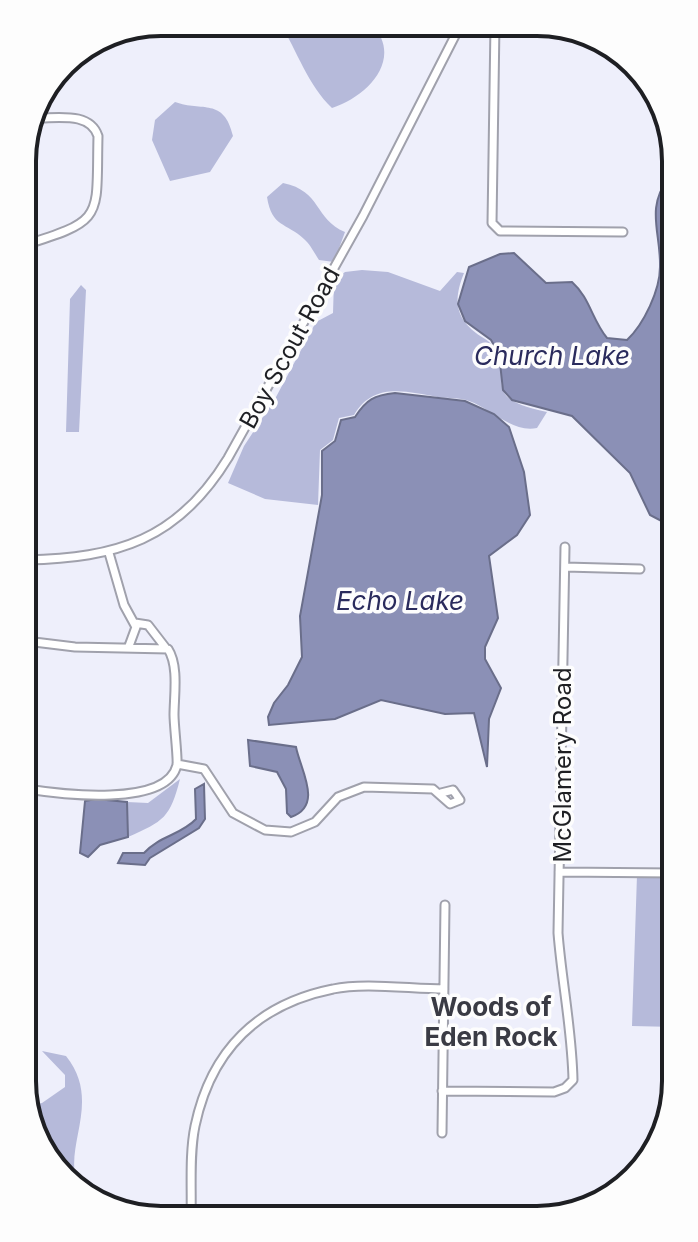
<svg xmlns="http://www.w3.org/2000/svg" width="698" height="1242" font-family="Inter,sans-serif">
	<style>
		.green { fill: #b6bada }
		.water { fill: #8b90b6; stroke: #6a6e8a; stroke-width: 2 }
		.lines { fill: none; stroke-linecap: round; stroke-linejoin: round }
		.minor-casing { stroke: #a0a1ac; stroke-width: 11 }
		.minor { stroke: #fff; stroke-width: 7 }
		.labels { text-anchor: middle; stroke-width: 7; stroke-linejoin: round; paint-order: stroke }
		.street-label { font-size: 24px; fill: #1e1f23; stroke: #fdfdfd }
		.water-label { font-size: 26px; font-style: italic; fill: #2a2b5d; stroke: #fdfdfd }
		.neighbourhood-label { font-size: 26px; font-weight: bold; fill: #3a3b44; stroke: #fdfdfd }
		.rim { fill: none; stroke: #1e1f23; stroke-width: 4 }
	</style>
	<rect width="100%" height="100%" fill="#eeeffb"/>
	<path class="green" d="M280,23h91c34,36 -4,74 -39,85 -24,-23 -35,-57 -52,-85z
		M175,102c27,10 49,-5 58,34l-23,36 -40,9 -18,-41 3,-20z
		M283,183c39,8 31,36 62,49l-11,30 -15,-2c-4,-6 -9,-16 -15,-21 -18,-17 -32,-11 -37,-42z
		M362,270l26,2 52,19 17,-19 7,1c-10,25 -10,43 12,60 5,4 11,6 15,11 27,39 -16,52 56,68l-10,16c-25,5 -45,-19 -68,-27 -10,-4 -21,-2 -31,-4 -33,-6 -65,-15 -84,18l-15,3 -6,22 -13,10 -2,55 -53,-6 -37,-16 16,-37 32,-49 40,-75 17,-9 1,-32 11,-9z
		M81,285l5,5 -7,142h-13l4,-133z
		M180,779c-10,39 -16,42 -52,58l-1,-35 21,1z
		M637,875l37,1 1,151 -43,-1z
		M42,1051l24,5c40,50 -11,97 17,138l-7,-3 -46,-65 -1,-21 13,-2 23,-16v-12z"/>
	<path class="water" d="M669,177l2,349 -21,-11 -20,-42 -58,-57 -60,-16 -9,-10 -4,-36 -8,-14 -26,-19 -7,-17 11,-37 31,-13 14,-1 32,30 26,-1c18,16 20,38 35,56l20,2c17,-16 33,-50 33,-73 1,-35 -15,-58 9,-90z
		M395,393l70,8 29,13 15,13 15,45 6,43 -13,20 -28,21 9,62 -13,29v12l16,29 -12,31 -2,48 -13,-54 -29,1 -64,-14 -46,19 -66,6 -1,-8 6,-14 14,-18 14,-28 -2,-41 22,-121v-44l13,-10 6,-21 14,-3c11,-17 19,-22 40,-24z
		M248,740l48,7c4,22 28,59 -5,70l-4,-4 -1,-24 -9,-17 -27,-6z
		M204,784l1,35 -6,9 -49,30 -5,7 -27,-2 5,-10h21c15,-17 37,-18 52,-34l-1,-30z
		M96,799l31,3 1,35 -28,8 -12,12 -8,-4 5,-52z"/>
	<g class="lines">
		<g class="minor-casing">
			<path id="minor" d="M495,24l-3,199 8,8 123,1
				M24,245c82,-25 72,-27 74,-109 -8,-24 -39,-18 -61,-18
				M26,529v31
				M109,553l15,52 12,22 -7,19
				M26,560c91,-2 152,-20 202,-102l135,-242 98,-192
				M565,567l75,2
				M135,623l13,2 17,22
				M26,641l49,6 93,2c11,17 6,47 6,66 0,11 4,43 3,50 -10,43 -118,29 -150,24
				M177,764l27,5 29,44 32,17 26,2 24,-10 23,-25 26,-10 69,2 17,15 10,-4 -7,-10 -12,3
				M559,872l115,1
				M442,1091l112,1 11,-4 8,-8c-1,-50 -11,-97 -15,-147l7,-386
				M442,1133l3,-228
				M191,1218c1,-29 -2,-63 4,-92 16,-76 63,-122 138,-137 31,-7 78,0 111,0"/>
		</g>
		<use href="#minor" class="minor"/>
	</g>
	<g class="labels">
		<g class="street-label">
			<text transform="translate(290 348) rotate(-61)" y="8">Boy Scout Road</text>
			<text transform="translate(563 765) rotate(-90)" y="8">McGlamery Road</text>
		</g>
		<g class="water-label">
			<text x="552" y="365">Church Lake</text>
			<text x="400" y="610">Echo Lake</text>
		</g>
		<g class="neighbourhood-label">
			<text x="491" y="1016">Woods of<tspan x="491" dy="30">Eden Rock</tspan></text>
		</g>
	</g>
	<path d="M0 0H698V1242H0ZM161 36H537A125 125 0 0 1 662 161V1081A125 125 0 0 1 537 1206H161A125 125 0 0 1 36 1081V161A125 125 0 0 1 161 36Z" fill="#fdfdfd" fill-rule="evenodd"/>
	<path class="rim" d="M161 36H537A125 125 0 0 1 662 161V1081A125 125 0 0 1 537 1206H161A125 125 0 0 1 36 1081V161A125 125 0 0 1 161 36Z"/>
</svg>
